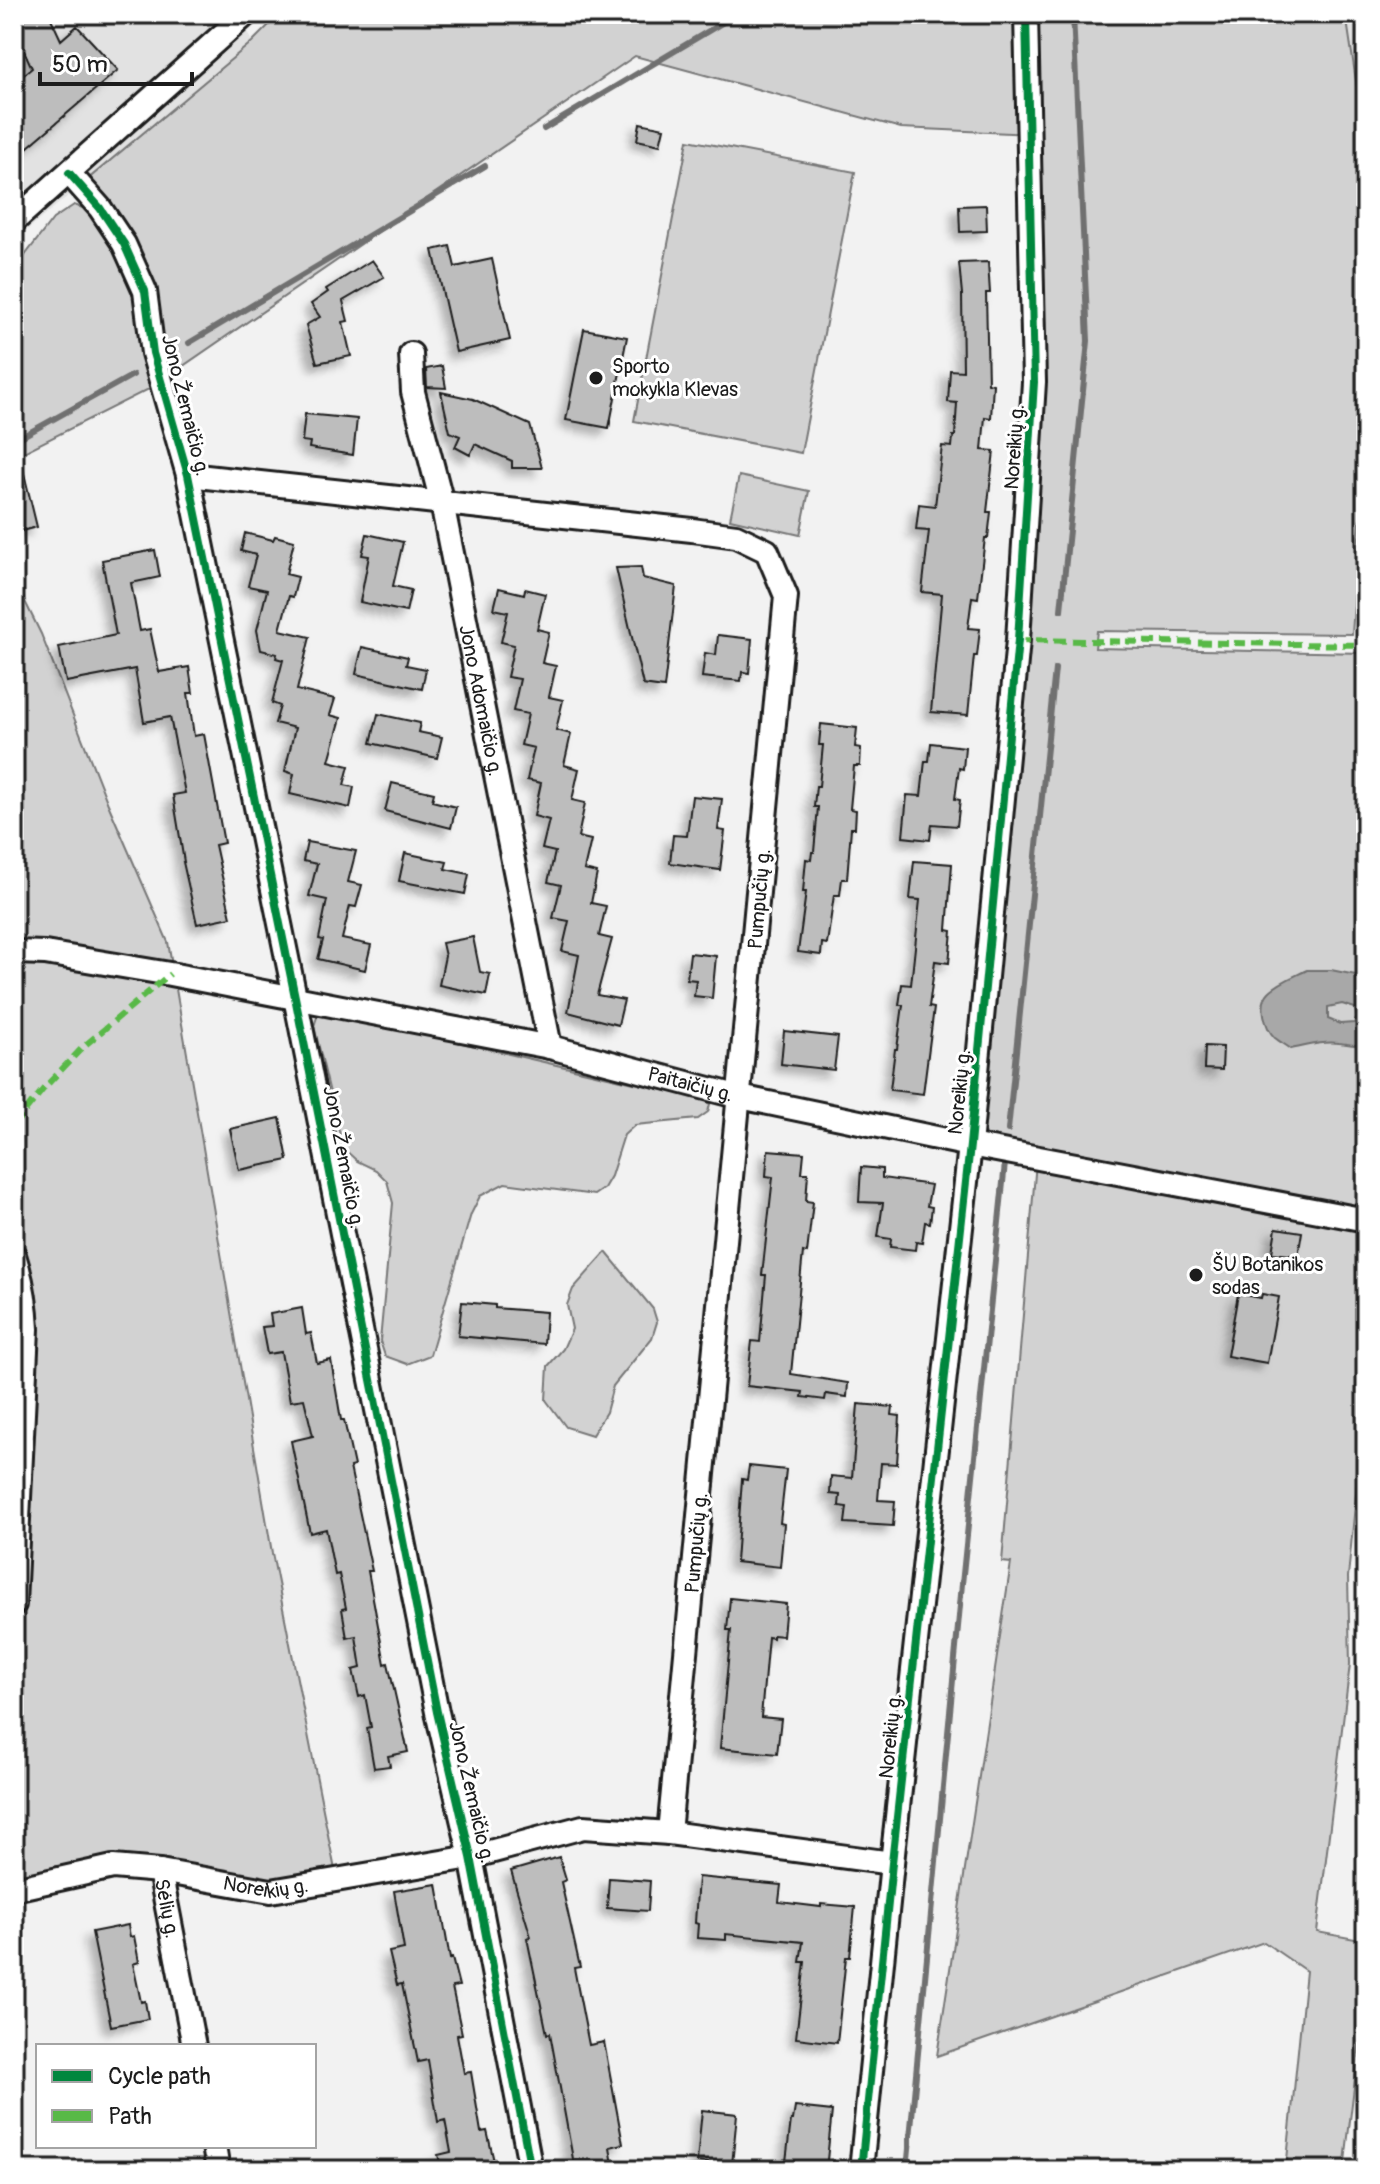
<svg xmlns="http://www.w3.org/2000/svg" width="1380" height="2184" font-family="Pangolin,sans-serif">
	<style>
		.built { fill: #e2e2e2 }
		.green { fill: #d2d2d2; stroke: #777; stroke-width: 2 }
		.water { fill: #a8a8a8; stroke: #707070; stroke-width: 2; fill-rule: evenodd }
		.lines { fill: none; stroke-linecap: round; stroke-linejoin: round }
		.stream { stroke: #707070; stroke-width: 6 }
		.building { fill: #bdbdbd; stroke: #1c1c1c; stroke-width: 2; filter: url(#shadow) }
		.minor-casing { stroke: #1c1c1c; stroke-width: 28 }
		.minor { stroke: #fff; stroke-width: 22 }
		.quiet { stroke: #58b947; stroke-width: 6; stroke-dasharray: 12 6; stroke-linecap: butt }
		.cycleway-casing { stroke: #fff; stroke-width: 13 }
		.cycleway { stroke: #00873e; stroke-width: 8 }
		.poi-dot { fill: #1c1c1c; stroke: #fff; stroke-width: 3 }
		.labels { text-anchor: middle; stroke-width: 6; stroke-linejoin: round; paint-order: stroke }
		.poi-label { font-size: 20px; fill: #1c1c1c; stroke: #fff; text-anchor: start }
		.street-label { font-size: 20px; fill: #1c1c1c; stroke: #fff }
	</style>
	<defs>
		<filter id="shadow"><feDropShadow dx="-7" dy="7" stdDeviation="4" flood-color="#0004"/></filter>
	</defs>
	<rect width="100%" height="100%" fill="#f2f2f2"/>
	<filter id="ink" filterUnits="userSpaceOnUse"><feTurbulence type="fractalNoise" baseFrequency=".0125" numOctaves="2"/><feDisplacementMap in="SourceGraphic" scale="16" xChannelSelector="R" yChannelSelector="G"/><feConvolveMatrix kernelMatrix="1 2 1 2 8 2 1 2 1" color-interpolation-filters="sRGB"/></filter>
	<g filter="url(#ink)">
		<path class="built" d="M14,14h224l14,28 -238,199z
			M1346,14h20v133z"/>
		<path class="green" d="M280,14h1066l20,133v371l-6,1 -8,115 -255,-3 -2,17 271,5v739l-18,185 2,87 -33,268 49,9v46l-22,183h-58l20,-199 -42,-29 -327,114 74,-493 -9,-1 35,-412 -57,-12 50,-513 11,-260 -6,-231 -134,-6 -266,-72 -465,319 -25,-108 -19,-40 -39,-47 165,-138z
			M688,140l167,32 -54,281 -167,-32z
			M74,205l15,5 25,35 24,62 13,81 -137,69v-191l9,-8 30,-39z
			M739,476l70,15 -9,44 -70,-16z
			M14,579l27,55 67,170 60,138 104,611 65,327 -66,11 -111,-20 -146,18v-285l12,-250 -12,-99z
			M324,1011l379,88 7,5 -2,8 -10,7 -63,6 -11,10 -13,41 -7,12 -10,7 -89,-12 -25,13 -9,18 -41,141 -23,9 -22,-8 -5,-15 13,-138 -6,-22 -11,-11 -19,-9 -14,-13 -29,-122 4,-12z
			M606,1252l47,57 4,13 -5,16 -39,48 -7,26 -14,23 -26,-8 -20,-27 2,-34 15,-17 9,-20 -5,-24 6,-16z"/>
		<path class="water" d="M1307,970h24l35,7v66c-11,4 -16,1 -27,0 -16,-2 -32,3 -48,6 -5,-4 -11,-7 -16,-11 -10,-10 -17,-35 -6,-46 10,-10 26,-16 38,-22zM1342,1004l13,4 2,10 -3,5 -14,1 -12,-5v-12z"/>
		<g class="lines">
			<path class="stream" d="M544,129l193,-115
				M189,343l296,-177
				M14,441l119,-66
				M1061,610l27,-269 -15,-327
				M1008,1130l47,-461
				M907,2170l55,-586 43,-421"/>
		</g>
		<path class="building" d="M14,14h35l12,26 16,-14 41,44 -104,89v-76l18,-15 -18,-39z
			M640,123l24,5 -4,17 -23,-5z
			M986,205l1,26 -27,1 -1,-26z
			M450,246l5,21 37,-8 18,81 -54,12 -23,-102z
			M372,260l12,17 -41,24 5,20 -5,1 8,34 -34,7 -11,-38 14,-8 -9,-13 17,-12 -2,-3z
			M988,262l2,31h-4l2,90 5,1 -2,34 -6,-1 -3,33 12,1 -7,61h4l-3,26h-3l-7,60 -6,-1 -4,31 12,1 -3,27h-3l-6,59 -37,-3 11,-118 -20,-2 7,-61 -13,-1 3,-26 16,2 7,-60 10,1 1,-11h2l2,-33 -9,-1 2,-32 13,1 -1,-77 -3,-31z
			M584,329l43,8 -18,91 -43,-8z
			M442,366l4,22 -19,-1 -1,-18z
			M441,392l32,7 57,26 12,43h-30v-7l-37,-17 -5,11 -15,-8 5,-11 -10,-4z
			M305,414l52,5 -4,36 -44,-7 1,-6 -8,-1z
			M20,457l17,70 -23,6v-75z
			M245,533l28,7 2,-4 19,5 -8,33 12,3 -5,20 -4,-1 -9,34 30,7 -13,53 38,9 -5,16 11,3 -12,43 20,5 -5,19 10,2 -4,21 -60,-14 4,-20 -9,-3 10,-43 -20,-5 5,-17 -8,-3 11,-43 -7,-2 1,-4 -16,-4 -4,-20 10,-40 -19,-4 8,-31 -15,-4z
			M367,534l36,8 -10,44 18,4 -5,22 -46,-10 9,-46 -7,-1z
			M155,550l5,27 -29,6 9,48 10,-2 9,43 30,-5 4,26h-5l6,43 10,-2 20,109 -9,2 16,72 -34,7 -14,-62h1l-11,-67 12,-2 -15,-76 -26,5 -9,-53 -69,13 -7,-35 57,-12 -14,-75z
			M641,567l2,11 33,8 -12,102 -21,-3 -27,-117z
			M499,588l25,6 1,-5 20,5 -8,35 12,3 -7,31 14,3 -7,31 14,3 -7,30 15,4 -7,31 15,4 -7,31 13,3 -7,34 13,3 -7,30 13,3 -6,30 15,3 -7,30 13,3 -15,56 27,5 -6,25 -50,-13 11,-57 -17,-4 7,-30 -16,-3 8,-33 -13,-3 7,-30 -13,-3 7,-29 -15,-4 7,-33 -14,-3 7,-32 -13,-3 7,-31 -15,-3 7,-32 -13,-2 7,-32 -13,-3 7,-30 -14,-3z
			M718,635l34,4 -3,34 -7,-1 -1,9 -39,-4 3,-24 11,2z
			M362,647l46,10 -2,8 20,4 -4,20 -66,-15z
			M378,714l42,9 -2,9 24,5 -5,21 -66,-15z
			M821,724l36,4 -2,19 6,1 -1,18h-6l-4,43 6,1 -1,18h-4l-4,51h-5l-2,16h-6l-7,49 -5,-1 -1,12 -23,-3 8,-60h-3l3,-33 5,1 1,-8h2l4,-45h-4l2,-21h3l4,-41h-4z
			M931,743l34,4 -2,22 -4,-1 -4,31 5,1 -3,26 -25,-2 -2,16 -27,-3 4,-42 14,1 4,-35h4z
			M392,783l42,10 -2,8 24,6 -5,21 -66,-17z
			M692,796l30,3 -4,31 7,1 -5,39 -50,-7 3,-28 14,1z
			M307,842l49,9 -8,31 14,3 -6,22 -6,-1 -8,33 29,6 -6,25 -47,-11 5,-19 -4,-1 8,-39 -18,-4 8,-32 -14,-3z
			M405,853l42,9 -2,7 24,5 -4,20 -66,-13z
			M914,861l38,3 -5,66 5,1 -3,32 -14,-2 -6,46 5,1 -11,86 -33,-4 5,-41h2l6,-44h-4l3,-21 9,1 9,-85 -10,-1z
			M473,937l7,35 10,2 -4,21 -47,-10 6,-29 -3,-13z
			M690,953l26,3 -4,42 -18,-2 2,-16 -9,-1z
			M784,1031l54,6 -4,33 -53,-6z
			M1205,1046l18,1 -1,23 -18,-1z
			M280,1118l8,42 -49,10 -9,-41z
			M768,1150l36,3 -2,20h6l-2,28 7,1 -6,51 -4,-1 -12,122 57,9 -1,14 -21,-3 -1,6 -23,-3 1,-5 -56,-6 5,-45 8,1 6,-67h-4l11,-98 -7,-1z
			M861,1167l21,2v9l49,7 -4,21 5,1 -2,16 -5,-1 -3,21 -6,-1 -1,8 -25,-3 1,-8 -13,-2 5,-34 -24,-1z
			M1276,1228l26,4 -4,24 -26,-3z
			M1238,1294l23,4 1,-4 17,3 -12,66 -40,-7z
			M462,1302l33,3v3l51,4 -2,32 -86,-8z
			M302,1308l4,26 5,-1 6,30 14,-3 10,60h3l10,46 -4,1 22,104h-4l17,93 3,-1 20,89 -20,4 2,10 -16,2 -7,-40 4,-1 -6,-32 -6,2 -6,-27 8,-2 -5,-32 -9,2 -5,-29 4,-1 -7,-34 -4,1 -9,-46 -16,4 -19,-92 22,-5 -9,-37 -14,2 -9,-49 -14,2 -5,-27 10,-1 -2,-12z
			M858,1404l35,3 -1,8 8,1 -3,48 -16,-1 -3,37 17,1 -2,25 -48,-3 2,-16 -8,-1 1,-11 -10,-1 1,-18 21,2z
			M749,1466l37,4 -6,53 4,1 -4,43 -44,-5 6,-83 5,1z
			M730,1598l56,6 -3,32 -10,-1v3l-5,-1 -7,80 20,2 -4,35 -57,-6 11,-118h-4z
			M559,1857l7,23 -5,2 19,85 -6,1 15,77 15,-3 19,102 -13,3 4,23h-39l-25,-137 -3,1 -20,-96 4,-1 -20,-66z
			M698,1877l83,8 -2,17 42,5v-3l34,3 -5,50h-4l-9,86 -41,-5 9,-76h-5l3,-20 -77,-8v6l-29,-2 1,-14 -3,-1z
			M609,1878l41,3 -2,30 -41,-3z
			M437,1884l13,75 2,-1 7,28 -7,1 10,47 -5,1 7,38 7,-1 10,60 6,-1 9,39h-54l-4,-15 13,-3 -6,-32 -7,2 -10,-62 -10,2 -16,-78 -5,1 -8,-33 15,-3 -10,-58z
			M128,1925l2,12 4,-1 5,26 -6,2 8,38 4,-1 3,18 -37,7 -19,-94z
			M795,2107l37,4 -6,59h-41l6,-50h2z
			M702,2110l35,4 -5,51 -35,-3z"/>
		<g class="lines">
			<g class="minor-casing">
				<g id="minor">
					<path d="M69,173l31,35 24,36 21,47 8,62 35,122 107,522 142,715 34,145 60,313"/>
					<path d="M14,221l232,-207"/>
					<path id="s1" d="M411,354l2,38 29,111 108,544"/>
					<path d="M188,475l504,55 44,6 31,15 19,45 -117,1237"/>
					<path id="s2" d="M14,952l31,1 125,21 380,73 190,50 230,48 396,75"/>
					<path d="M14,1255c8,25 12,48 13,74l-13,275"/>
					<path id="s3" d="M160,1871l34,175"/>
					<path id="s4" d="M14,1889l99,-22 47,4 111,20 200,-34 112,-30 86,6 223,30"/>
					<path d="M214,2146l4,24"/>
					<path d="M861,2170l31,-307 78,-718 48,-505 16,-258 -8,-368"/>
				</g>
			</g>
			<use href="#minor" class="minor"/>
			<path class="quiet" d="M1018,640l348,5
				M14,1125l31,-38 38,-40 87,-73"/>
			<g class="cycleway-casing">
				<path id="cycleway" d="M69,173l31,35 24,36 21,47 8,62 35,122 107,522 142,715 34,145 60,313
					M861,2170l31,-307 78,-718 48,-505 16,-258 -8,-368"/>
			</g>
			<use href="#cycleway" class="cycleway"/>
		</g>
	</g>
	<g class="poi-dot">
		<circle cx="596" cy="378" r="8"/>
		<circle cx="1196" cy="1275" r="8"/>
	</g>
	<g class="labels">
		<g class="poi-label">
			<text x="612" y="373">Sporto<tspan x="612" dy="23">mokykla Klevas</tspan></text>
			<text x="1212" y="1271">ŠU Botanikos<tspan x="1212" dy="23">sodas</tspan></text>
		</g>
		<g class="street-label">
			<text transform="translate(186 405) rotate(76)" y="7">Jono Žemaičio g.</text>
			<text transform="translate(1014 447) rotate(-86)" y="7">Noreikių g.</text>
			<text dy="7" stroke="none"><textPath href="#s1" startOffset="354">Jono Adomaičio g.</textPath></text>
			<text transform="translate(759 899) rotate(-85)" y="7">Pumpučių g.</text>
			<text dy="7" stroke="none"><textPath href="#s2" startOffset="690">Paitaičių g.</textPath></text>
			<text transform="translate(959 1092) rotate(-84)" y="7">Noreikių g.</text>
			<text transform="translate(344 1157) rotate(79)" y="7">Jono Žemaičio g.</text>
			<text transform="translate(696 1543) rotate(-85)" y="7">Pumpučių g.</text>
			<text transform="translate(890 1736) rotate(-84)" y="7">Noreikių g.</text>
			<text transform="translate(472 1792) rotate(77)" y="7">Jono Žemaičio g.</text>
			<text dy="7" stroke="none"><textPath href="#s4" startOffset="256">Noreikių g.</textPath></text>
			<text dy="7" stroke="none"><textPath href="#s3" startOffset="38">Sėlių g.</textPath></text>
		</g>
	</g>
	<rect width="1380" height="2184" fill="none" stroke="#fff" stroke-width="48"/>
	<rect x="24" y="24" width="1332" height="2136" fill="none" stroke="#1c1c1c" stroke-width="3" filter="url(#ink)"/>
	<rect x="36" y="2044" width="280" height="104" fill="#ffffff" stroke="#a4a4a4" stroke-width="2"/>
	<rect x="52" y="2070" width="40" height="12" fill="#00873e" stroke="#a4a4a4" stroke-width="2"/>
	<text x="108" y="2084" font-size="24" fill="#1c1c1c">Cycle path</text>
	<rect x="52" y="2110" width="40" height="12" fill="#58b947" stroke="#a4a4a4" stroke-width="2"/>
	<text x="108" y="2124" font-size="24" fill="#1c1c1c">Path</text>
	<path d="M40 72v12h152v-12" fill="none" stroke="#1c1c1c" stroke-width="4"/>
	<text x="52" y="72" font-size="24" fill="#1c1c1c" stroke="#ffffff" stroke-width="6" paint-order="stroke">50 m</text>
</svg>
